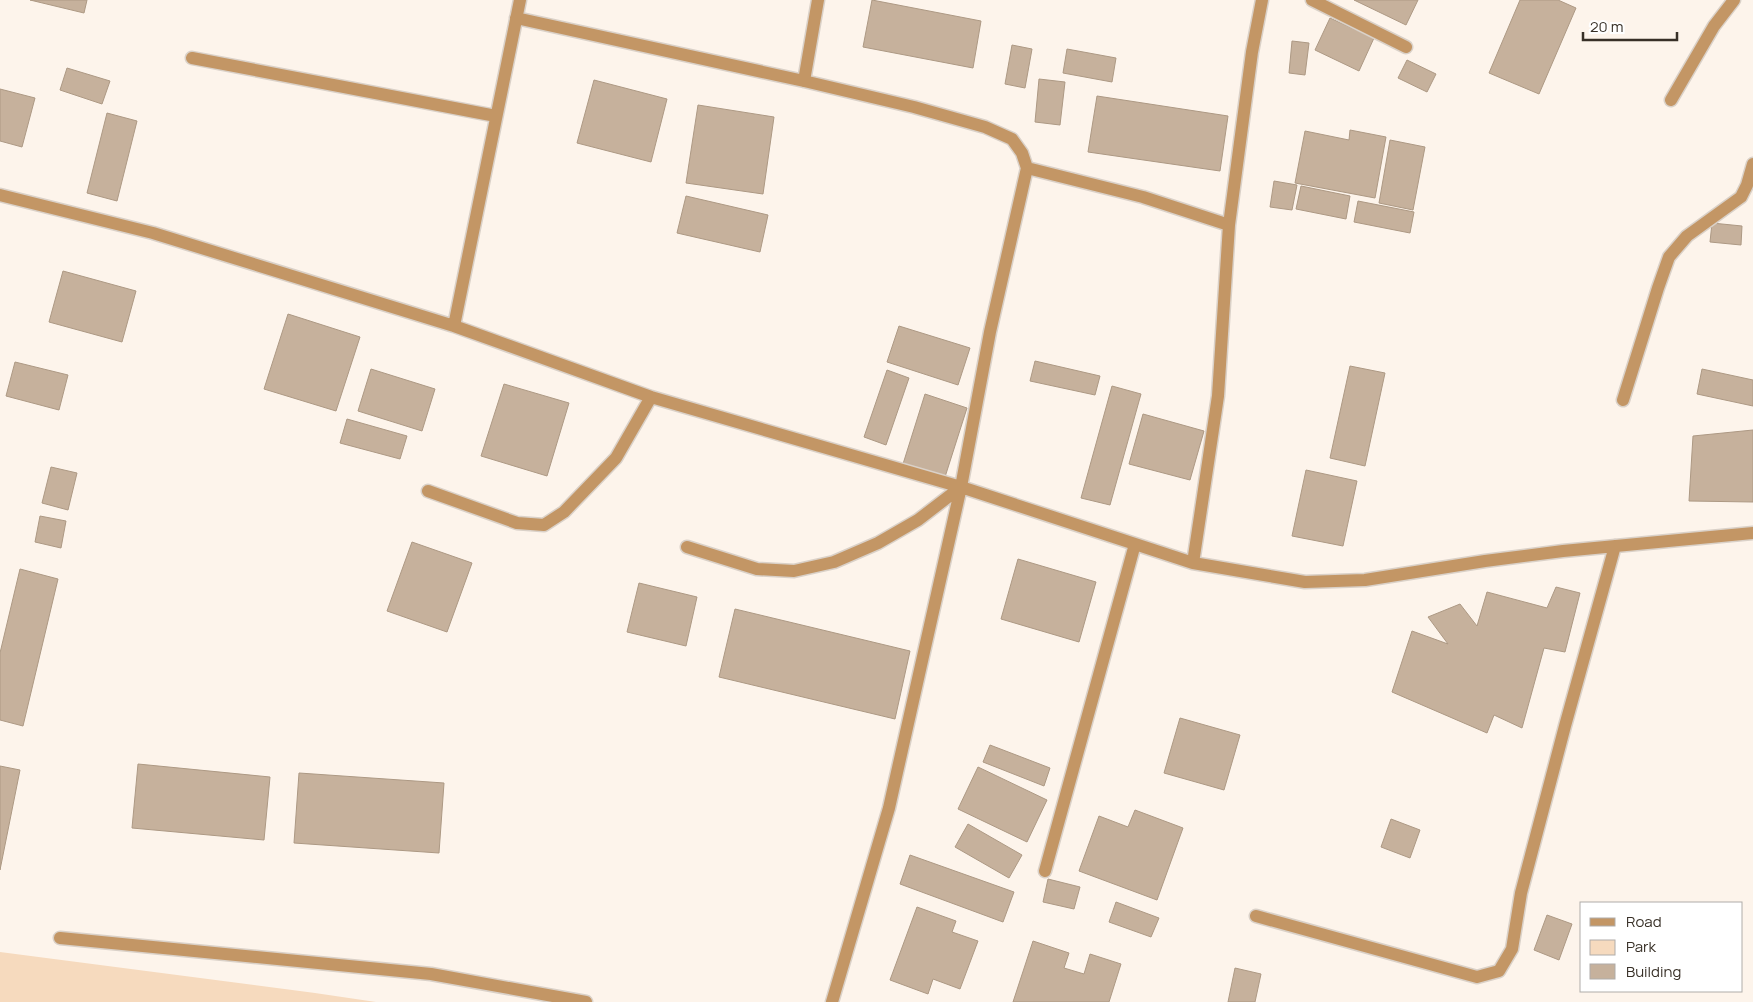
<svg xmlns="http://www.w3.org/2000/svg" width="1753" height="1002" font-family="Manrope,sans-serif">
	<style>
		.green { fill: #f6dabe }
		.building { fill: #c6b19c; stroke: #ad9984 }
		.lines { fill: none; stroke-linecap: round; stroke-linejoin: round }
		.minor-casing { stroke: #dad1c8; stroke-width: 15 }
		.minor { stroke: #c39665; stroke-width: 12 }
	</style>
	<rect width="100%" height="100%" fill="#fdf4eb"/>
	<path class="green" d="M0,952l315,41 61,9h-376z"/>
	<path class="building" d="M30,0h57l-3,13z
		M872,0l109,21 -8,47 -110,-21z
		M1354,0h64l-12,25z
		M1520,0h38l18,8 -37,86 -50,-21z
		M1330,18l44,20 -15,33 -44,-21z
		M1292,41l17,2 -4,32 -16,-2z
		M1012,45l20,4 -7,39 -20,-4z
		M1067,49l49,9 -4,24 -49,-9z
		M1407,60l29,14 -9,18 -29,-14z
		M67,68l43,13 -8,23 -42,-14z
		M1039,79l26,3 -5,43 -25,-3z
		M594,80l73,19 -16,63 -74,-19z
		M0,89l35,9 -13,49 -22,-6z
		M1097,96l131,20 -8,55 -132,-19z
		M698,105l76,12 -11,77 -77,-11z
		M107,113l30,8 -20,80 -30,-8z
		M1350,130l36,7 -11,61 -80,-15 10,-52 44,9z
		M1390,140l35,7 -12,63 -34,-7z
		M1274,181l23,4 -5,25 -22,-3z
		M1301,186l49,10 -4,23 -50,-10z
		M686,196l82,19 -8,37 -83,-19z
		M1358,201l56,11 -4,21 -56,-11z
		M1712,223l30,3 -1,19 -31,-3z
		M63,271l73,20 -14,51 -73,-20z
		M288,314l72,23 -24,74 -72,-22z
		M899,326l71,22 -12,37 -71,-23z
		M1035,361l65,15 -5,19 -65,-14z
		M15,362l53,13 -9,35 -53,-14z
		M1350,366l35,7 -20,93 -35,-8z
		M371,369l64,20 -13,42 -64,-20z
		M1702,369l51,11v26l-56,-12z
		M887,370l22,8 -23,67 -22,-8z
		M504,384l65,19 -22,73 -66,-20z
		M1112,386l29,8 -31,111 -29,-7z
		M925,394l42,14 -22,69 -42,-13z
		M1143,414l61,17 -14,49 -61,-16z
		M347,419l60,17 -7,23 -60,-16z
		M1753,430v72l-64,-1 4,-65z
		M51,467l26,6 -9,37 -26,-7z
		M1306,470l51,11 -14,65 -51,-10z
		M40,516l26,5 -5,27 -26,-6z
		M412,542l60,21 -25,69 -60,-21z
		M1018,559l78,23 -17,60 -78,-23z
		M20,569l38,10 -35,147 -23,-6v-67z
		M639,583l58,14 -11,49 -59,-14z
		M1556,587l24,6 -15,59 -21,-4 -22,80 -28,-13 -7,18 -95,-41 20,-61 36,13 -20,-27 32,-13 17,22 10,-34 60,16z
		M735,609l175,42 -15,68 -176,-42z
		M1180,718l60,17 -16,55 -60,-17z
		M990,745l60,23 -6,18 -61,-24z
		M138,764l132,13 -6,63 -132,-12z
		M0,766l20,4 -20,100z
		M978,767l69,33 -20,42 -69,-33z
		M299,773l145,10 -5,70 -145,-10z
		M1135,810l48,18 -26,72 -78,-29 20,-55 29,11z
		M1391,819l29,11 -10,28 -29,-11z
		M968,824l54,31 -13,23 -54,-31z
		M910,855l104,37 -11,30 -103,-38z
		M1048,879l32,8 -6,22 -31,-7z
		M1116,902l43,16 -8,19 -42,-15z
		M917,907l39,14 -4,11 26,9 -18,48 -27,-10 -5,15 -38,-14z
		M1547,915l25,9 -13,36 -25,-10z
		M1033,941l36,12 -5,15 20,6 6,-20 31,10 -12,38h-96z
		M1235,968l26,6 -6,28h-27z"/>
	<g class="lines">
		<g class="minor-casing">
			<path id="minor" d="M1312,0l94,47
				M516,18l288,63 110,26 71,20 27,12 10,14 5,15
				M192,58l304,58
				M804,81l14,-81
				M1671,100l43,-74 20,-26
				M0,195l153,38 301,93 197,71 310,90 232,76 112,19 60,-2 120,-19 78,-10 190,-18
				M454,326l66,-326
				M1623,400l35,-112 11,-31 18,-21 54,-39 6,-12 6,-21
				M428,491l89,32 27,2 20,-13 52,-54 35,-61
				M687,547l70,22 37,2 40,-9 44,-19 40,-23 43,-33
				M1193,563l25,-167 11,-171 23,-173 10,-52
				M1045,871l90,-327
				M1256,916l221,61 22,-6 13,-22 9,-56 44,-167 50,-180
				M60,938l371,36 155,28
				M832,1002l57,-194 72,-321 29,-155 37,-164 116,29 86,28"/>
		</g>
		<use href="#minor" class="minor"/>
	</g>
	<rect x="1580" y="902" width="162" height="90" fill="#ffffff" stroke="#afaca9"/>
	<rect x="1590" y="918" width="25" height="8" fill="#c39665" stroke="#afaca9"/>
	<text x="1626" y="927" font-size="15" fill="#383027">Road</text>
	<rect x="1590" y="940" width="25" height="15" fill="#f6dabe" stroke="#afaca9"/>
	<text x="1626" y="952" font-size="15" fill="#383027">Park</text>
	<rect x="1590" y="964" width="25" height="15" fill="#c6b19c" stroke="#afaca9"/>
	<text x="1626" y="977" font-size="15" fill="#383027">Building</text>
	<path d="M1583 32v8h94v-8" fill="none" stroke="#383027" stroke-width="2.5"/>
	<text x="1590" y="32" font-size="15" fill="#383027" stroke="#ffffff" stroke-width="4" paint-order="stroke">20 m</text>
</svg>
